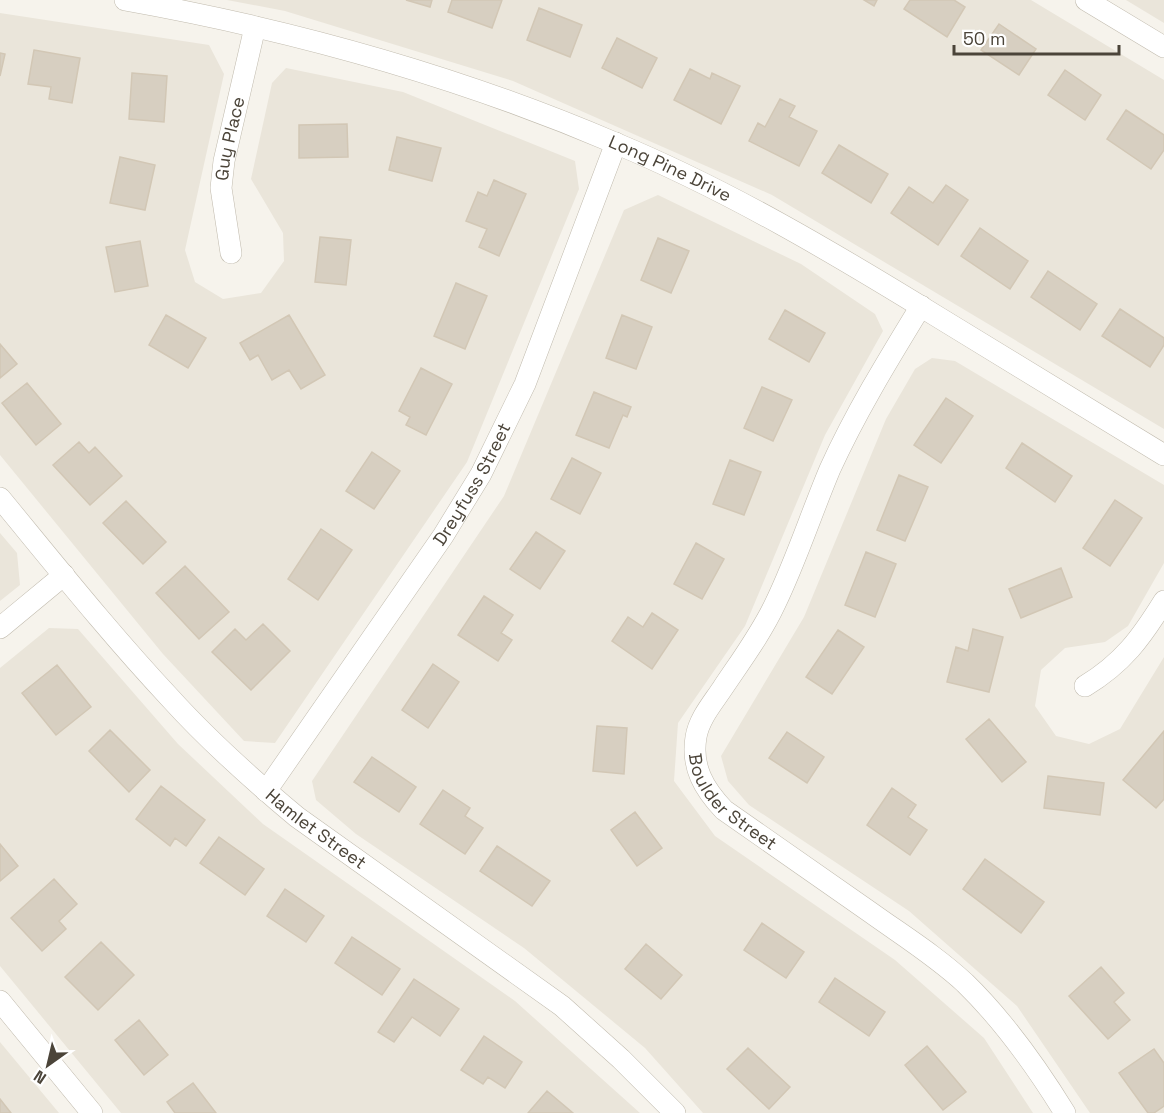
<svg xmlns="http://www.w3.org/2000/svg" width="1164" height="1113" font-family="'Space Grotesk',sans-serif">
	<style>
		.residential { fill: #eae5da }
		.building { fill: #d7cfc1; stroke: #d2c7b5; stroke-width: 1.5 }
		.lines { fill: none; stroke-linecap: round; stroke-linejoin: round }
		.minor-casing { stroke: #c1bbae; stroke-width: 22 }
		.minor { stroke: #fff; stroke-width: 21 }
		.labels { text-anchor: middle; stroke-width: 5; stroke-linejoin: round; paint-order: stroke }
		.street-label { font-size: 18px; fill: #4b4439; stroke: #fff }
	</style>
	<rect width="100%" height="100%" fill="#f6f3ec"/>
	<path class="residential" d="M227,0h804l133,80v349l-392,-234 -259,-114 -228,-70z
		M1126,0h38v23z
		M0,13l209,32 15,29 -39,176 10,32 28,17 38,-6 23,-32 -1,-28 -32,-54 21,-96 14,-15 117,24 172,69 4,28 -112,273 -192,281 -31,-2 -81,-87 -163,-199z
		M658,195l143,69 74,50 8,17 -58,104 -80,191 -67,97 -4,58 41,55 180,124 89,78 49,75h-330l-58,-65 -121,-100 -168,-114 -40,-34 -4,-19 192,-285 120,-286z
		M932,358l23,3 209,124v78l-36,63 -23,16 -40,6 -24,22 -6,36 21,30 33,8 31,-15 44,-72v456h-74l-73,-107 -108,-95 -160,-106 -21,-24 -7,-25 83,-139 82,-198 29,-50z
		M0,533l17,20 3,32 -20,16z
		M49,628l29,1 100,115 85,80 252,177 125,112h-519l-121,-147v-298z
		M0,1042l59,71h-59z"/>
	<path class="building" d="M406,0h26l-2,7z
		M452,0h50l-10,28 -44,-16z
		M864,0h13l-3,6z
		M910,0h44l11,7 -18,30 -43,-28z
		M539,8l43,17 -12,32 -43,-17z
		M999,24l37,25 -17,26 -38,-25z
		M617,38l40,20 -15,30 -40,-20z
		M34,50l46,8 -8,45 -23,-4 2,-12 -23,-3z
		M0,53l5,1 -5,22z
		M690,69l20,10 2,-6 28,13 -19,38 -47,-24z
		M1065,70l36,25 -16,25 -37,-25z
		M132,73l35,3 -3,46 -35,-3z
		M780,99l15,7 -6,11 28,14 -18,35 -50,-25 9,-18 7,4z
		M1126,110l38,25v15l-13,19 -44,-30z
		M347,124l1,33 -49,1v-33z
		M397,137l44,11 -9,33 -43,-11z
		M839,145l49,29 -17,29 -49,-30z
		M120,157l35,8 -10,45 -35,-7z
		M494,180l32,14 -27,62 -20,-9 8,-18 -21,-8 12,-29 9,4z
		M946,185l22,15 -30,45 -47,-32 18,-26 24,16z
		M980,228l48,33 -18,28 -49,-33z
		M320,237l31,3 -5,45 -31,-3z
		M658,238l31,13 -18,42 -30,-13z
		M140,241l8,45 -33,6 -9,-45z
		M1048,271l49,33 -17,26 -49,-33z
		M456,283l31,13 -22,53 -31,-13z
		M1120,309l44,29v7l-14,22 -48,-31z
		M785,310l40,23 -16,29 -40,-23z
		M166,315l40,23 -18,30 -39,-23z
		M289,315l36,60 -24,14 -12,-19 -17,10 -14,-25 -8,5 -10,-17z
		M622,315l30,12 -16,42 -30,-11z
		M0,344l17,20 -17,14z
		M421,368l31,16 -26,51 -20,-10 4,-8 -11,-6z
		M27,383l34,41 -25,21 -34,-42z
		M762,387l30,13 -19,41 -29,-13z
		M594,392l37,15 -4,10 -4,-2 -14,33 -33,-13z
		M946,398l27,18 -32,47 -27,-18z
		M79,442l10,11 6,-6 27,29 -32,29 -37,-40z
		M1022,443l50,33 -17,26 -49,-34z
		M372,452l28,19 -26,38 -28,-18z
		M572,458l29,15 -21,41 -29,-15z
		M730,460l31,12 -17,43 -31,-11z
		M899,475l29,12 -23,54 -28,-11z
		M1115,500l27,18 -32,48 -27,-18z
		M126,501l40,41 -23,22 -40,-41z
		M321,529l31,21 -34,50 -30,-21z
		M536,532l29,19 -25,38 -30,-20z
		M696,543l28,16 -22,40 -28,-15z
		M866,552l30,12 -21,53 -30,-12z
		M185,566l44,46 -30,27 -43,-46z
		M1061,568l11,29 -51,21 -12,-29z
		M484,596l29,19 -12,18 11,7 -14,21 -40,-26z
		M652,613l26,17 -26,39 -40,-28 16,-24 15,10z
		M263,624l27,27 -39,39 -39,-38 23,-23 11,11z
		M973,629l30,8 -14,55 -42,-10 9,-35 12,4z
		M838,630l26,17 -32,47 -26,-17z
		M433,664l26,18 -31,46 -26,-18z
		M57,665l34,42 -35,28 -34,-42z
		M989,719l37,43 -24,20 -36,-43z
		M597,726l30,2 -3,46 -31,-3z
		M110,730l40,40 -21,22 -40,-41z
		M1164,731v68l-8,9 -33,-28z
		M787,732l37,25 -17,26 -38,-25z
		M372,757l44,30 -17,25 -45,-30z
		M1048,776l56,7 -4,32 -56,-7z
		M161,786l44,34 -19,26 -11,-8 -5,8 -34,-27z
		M892,788l24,17 -8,12 19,13 -17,25 -43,-30z
		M443,790l27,18 -5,8 18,12 -18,26 -45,-30z
		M635,812l27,36 -25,18 -26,-36z
		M219,837l45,32 -19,26 -45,-32z
		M0,844l18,22 -18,15z
		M497,846l53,35 -18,25 -52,-35z
		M985,859l59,43 -23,31 -58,-44z
		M54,879l23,25 -18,17 7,8 -24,22 -31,-33z
		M285,889l39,27 -18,26 -39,-26z
		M762,923l42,29 -18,26 -42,-28z
		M352,937l48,32 -18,26 -47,-32z
		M101,942l33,33 -36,35 -33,-33z
		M646,944l36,31 -21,24 -36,-30z
		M1101,967l23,26 -10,9 16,18 -22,19 -39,-43z
		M835,978l50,34 -16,24 -50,-34z
		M414,979l45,30 -19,27 -28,-19 -18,25 -16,-10z
		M139,1020l29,35 -24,20 -29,-35z
		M484,1036l38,26 -17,26 -17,-11 -5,7 -22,-14z
		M927,1046l39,46 -23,18 -38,-45z
		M748,1048l42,39 -21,22 -42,-40z
		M1154,1049l10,14v43l-10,7h-6l-29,-40z
		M193,1083l23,30h-41l-8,-11z
		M547,1091l26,22h-45z
		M0,1099l11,14h-11z"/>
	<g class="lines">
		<g class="minor-casing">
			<g id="minor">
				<path id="s1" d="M125,0c168,30 333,76 490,143 113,47 219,110 323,174 76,46 151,92 226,138"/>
				<path d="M1086,0l78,47"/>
				<path id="s2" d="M231,253l-10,-65 3,-27 31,-134"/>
				<path id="s3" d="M921,306c-33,54 -65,106 -91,163 -19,45 -34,92 -55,135 -14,30 -35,58 -53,85 -10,15 -23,30 -26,48 -5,30 8,52 28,73 48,34 97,68 146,102 32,23 66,44 95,71 40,39 71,83 100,130"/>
				<path id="s4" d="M0,498c56,68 111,137 171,201 38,42 83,82 126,118l265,189 59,53 54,54"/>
				<path d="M0,628l64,-53"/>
				<path d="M1085,686c38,-23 56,-48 79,-85"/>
				<path id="s5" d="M266,791l177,-255 38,-62 44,-90 91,-241"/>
				<path d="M0,1001l92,112"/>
			</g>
		</g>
		<use href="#minor" class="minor"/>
	</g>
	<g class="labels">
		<g class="street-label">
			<text dy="6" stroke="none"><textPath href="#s2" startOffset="116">Guy Place</textPath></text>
			<text dy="6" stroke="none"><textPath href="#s1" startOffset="572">Long Pine Drive</textPath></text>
			<text dy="6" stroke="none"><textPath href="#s5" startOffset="370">Dreyfuss Street</textPath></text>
			<text dy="6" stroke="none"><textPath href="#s3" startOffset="568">Boulder Street</textPath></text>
			<text dy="6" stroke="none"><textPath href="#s4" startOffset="459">Hamlet Street</textPath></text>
		</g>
	</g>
	<g transform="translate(48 1065) rotate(214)" stroke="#ffffff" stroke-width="4.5" paint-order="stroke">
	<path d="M0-4.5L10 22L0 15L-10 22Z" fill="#4b4439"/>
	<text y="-9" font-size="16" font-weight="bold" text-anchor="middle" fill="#4b4439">N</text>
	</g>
	<path d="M954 45v9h165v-9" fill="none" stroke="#4b4439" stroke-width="3"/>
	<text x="963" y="45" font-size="18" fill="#4b4439" stroke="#ffffff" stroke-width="4.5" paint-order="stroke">50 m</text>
</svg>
